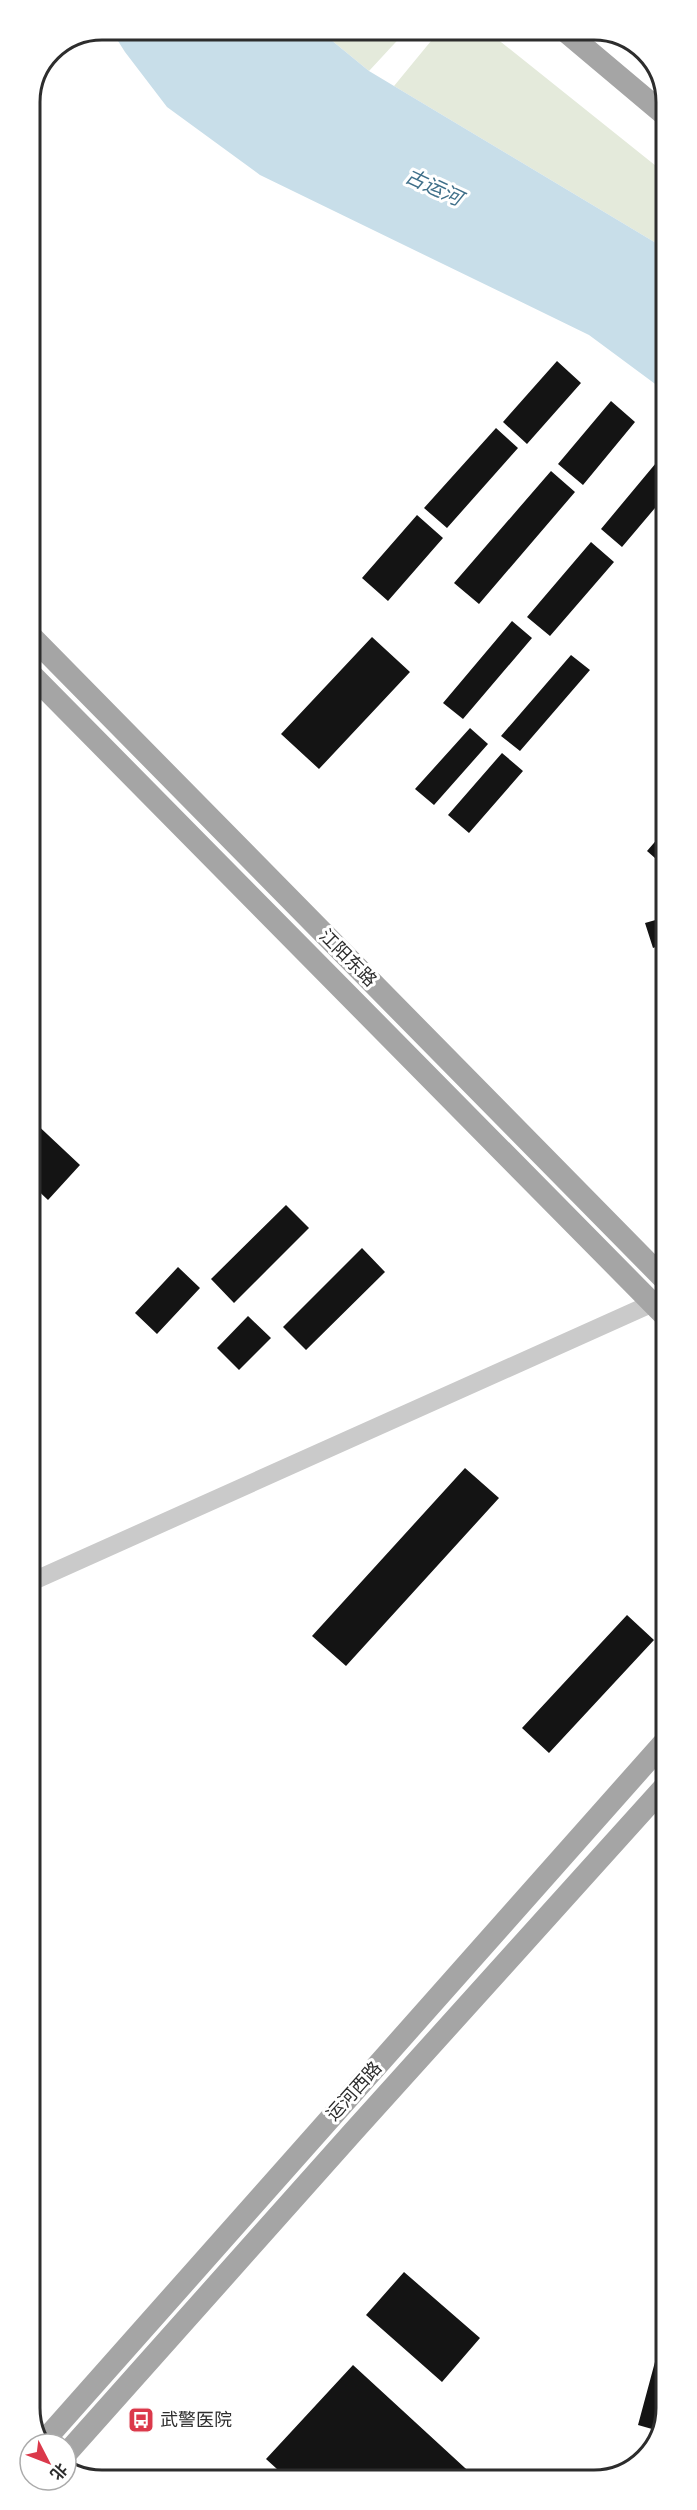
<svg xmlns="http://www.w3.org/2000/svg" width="697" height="2510" font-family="Jost,'Noto Sans SC',sans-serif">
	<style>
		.green { fill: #e4eadb }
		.water { fill: #c8dee9 }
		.building { fill: #141414 }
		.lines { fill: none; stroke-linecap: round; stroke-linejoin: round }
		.minor { stroke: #cacaca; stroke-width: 18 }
		.major { stroke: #a5a5a5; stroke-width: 22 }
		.labels { text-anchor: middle; stroke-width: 6; stroke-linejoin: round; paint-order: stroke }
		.street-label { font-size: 18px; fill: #2d2d2d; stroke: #fff }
		.poi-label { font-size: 18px; fill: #2d2d2d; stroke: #fff; text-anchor: start }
		.water-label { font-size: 20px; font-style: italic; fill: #40708a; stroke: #fff }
		.rim { fill: none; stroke: #2d2d2d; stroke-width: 3 }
	</style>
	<rect width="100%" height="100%" fill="#fff"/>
	<path class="green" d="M319,30h88l-38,41z
		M440,30h46l180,144v75l-272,-163z"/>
	<path class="water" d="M111,30h208l50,41 297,178v143l-77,-57 -329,-160 -93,-68 -42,-55z"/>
	<path class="building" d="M557,361l24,22 -54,61 -24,-22z
		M611,401l24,21 -52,63 -25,-21z
		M496,428l22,20 -71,80 -23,-20z
		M666,451v44l-44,52 -21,-18z
		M551,471l24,21 -96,112 -25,-21z
		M417,515l26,23 -55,63 -26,-23z
		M591,542l23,20 -64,74 -23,-19z
		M512,621l20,17 -69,81 -20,-16z
		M372,637l38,35 -91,97 -38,-35z
		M571,655l19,15 -70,81 -19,-15z
		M470,728l18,16 -54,61 -19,-16z
		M502,753l21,18 -54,62 -21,-18z
		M666,829v34l-2,3 -17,-15z
		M666,917v26l-13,5 -8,-25z
		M31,1119l49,46 -32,35 -17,-16z
		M286,1205l23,23 -75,75 -23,-24z
		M362,1248l23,24 -79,78 -23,-23z
		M178,1267l22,21 -43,46 -22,-21z
		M248,1316l23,22 -32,32 -22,-22z
		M465,1468l34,30 -153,168 -34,-30z
		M627,1615l27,25 -105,113 -27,-25z
		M404,2272l76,66 -38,44 -76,-67z
		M666,2321l1,87 -8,23 -21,-6z
		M353,2365l124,114h-189l-22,-20z"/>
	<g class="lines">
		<path class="minor" d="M31,1582l622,-279"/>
		<path class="major" d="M565,31l101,85
			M30,635l636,646
			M30,673l636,644
			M43,2442l624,-703
			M66,2454l287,-322 314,-348"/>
	</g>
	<defs>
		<g id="bus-square" transform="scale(1.35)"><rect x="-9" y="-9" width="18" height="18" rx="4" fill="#db394b" stroke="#fff"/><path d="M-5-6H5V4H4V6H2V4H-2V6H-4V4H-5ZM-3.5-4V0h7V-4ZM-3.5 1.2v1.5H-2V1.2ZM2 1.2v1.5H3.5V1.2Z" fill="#fff"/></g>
	</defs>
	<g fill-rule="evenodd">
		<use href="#bus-square" x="141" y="2420"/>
	</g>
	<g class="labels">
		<g class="street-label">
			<text transform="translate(348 958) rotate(45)" y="6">江阳东路</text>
			<text transform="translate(354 2091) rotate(-48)" y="6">运河西路</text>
		</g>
		<g class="poi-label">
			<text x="160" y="2426">武警医院</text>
		</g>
		<g class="water-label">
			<text transform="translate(434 187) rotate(25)" y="7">古运河</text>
		</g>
	</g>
	<path d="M0 0H697V2510H0ZM102 40H594A62 62 0 0 1 656 102V2408A62 62 0 0 1 594 2470H102A62 62 0 0 1 40 2408V102A62 62 0 0 1 102 40Z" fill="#fff" fill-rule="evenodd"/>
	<path class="rim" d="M102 40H594A62 62 0 0 1 656 102V2408A62 62 0 0 1 594 2470H102A62 62 0 0 1 40 2408V102A62 62 0 0 1 102 40Z"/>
	<g transform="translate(48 2462) rotate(132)"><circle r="28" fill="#ffffff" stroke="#ababab" stroke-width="1.5"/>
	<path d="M0-4.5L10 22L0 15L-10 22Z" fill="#db394b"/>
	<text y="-9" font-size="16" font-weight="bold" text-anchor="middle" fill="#2d2d2d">北</text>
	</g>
</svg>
